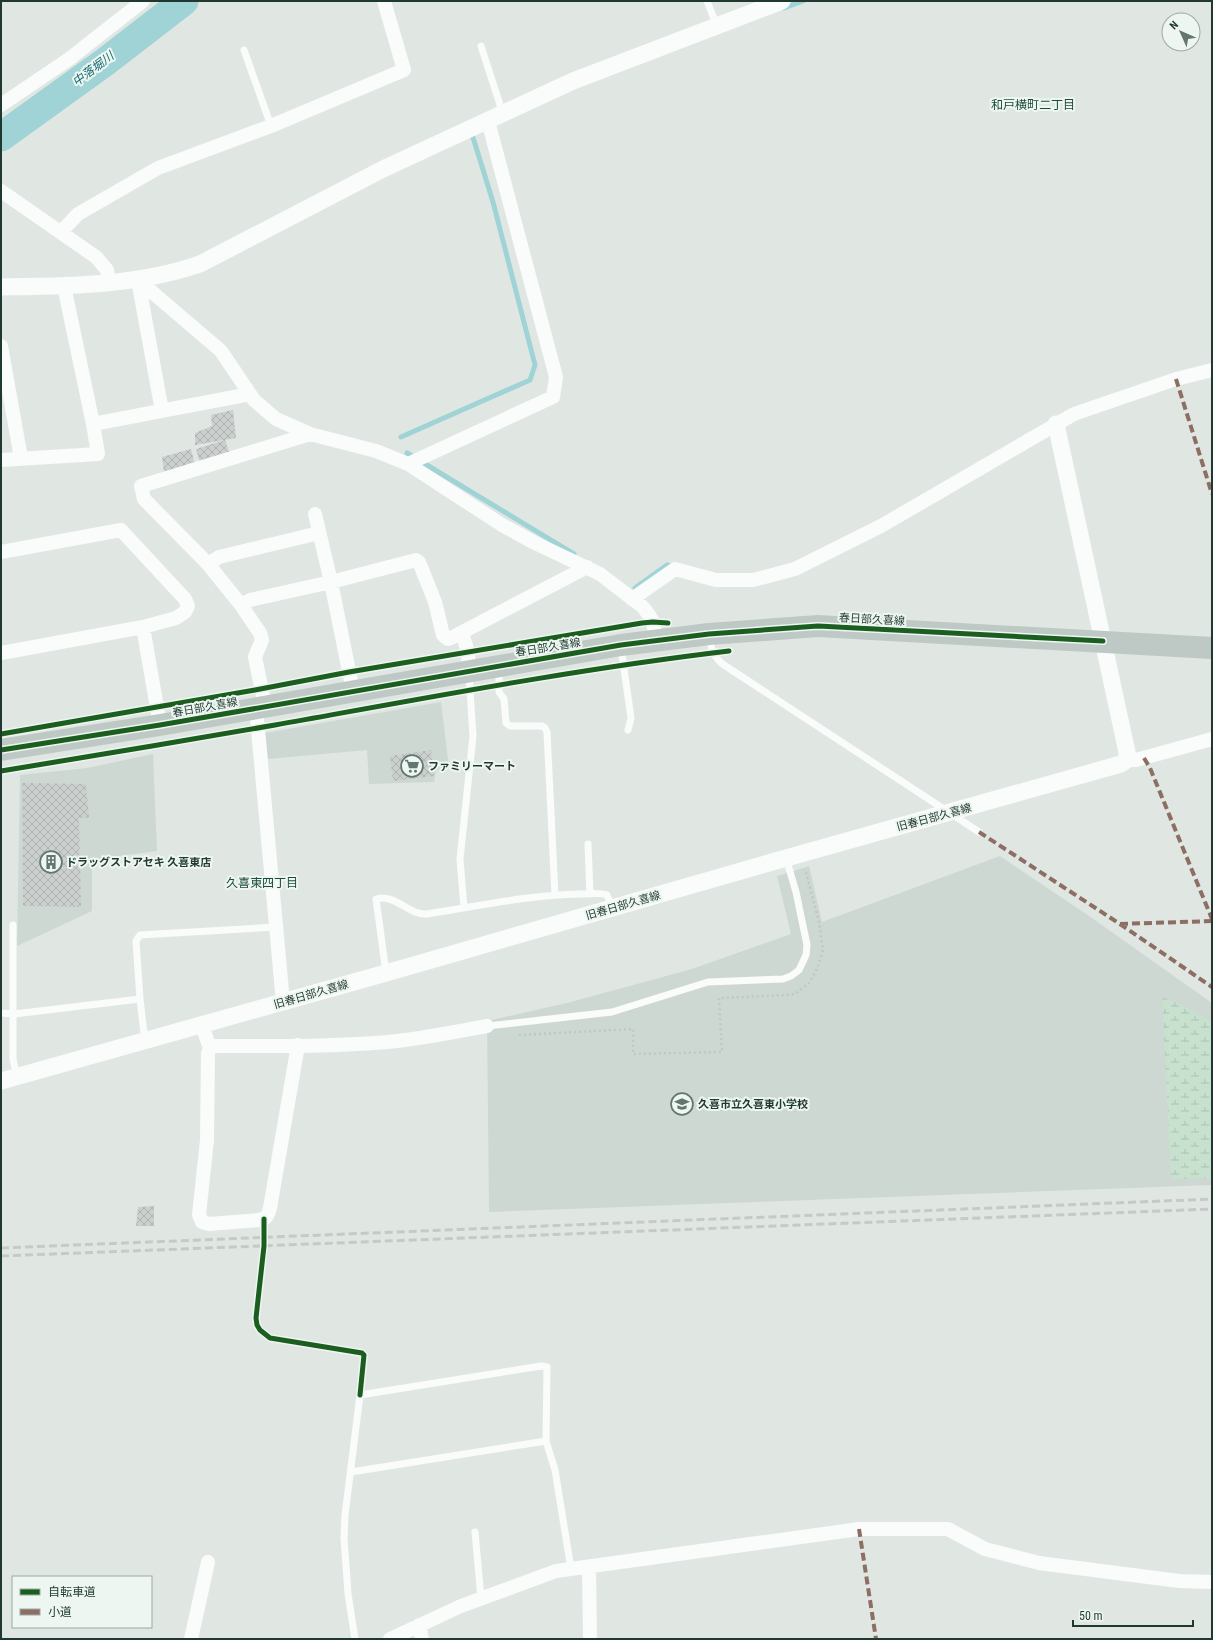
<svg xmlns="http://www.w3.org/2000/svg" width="1213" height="1640" font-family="'Roboto Condensed','Noto Sans JP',sans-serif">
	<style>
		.built { fill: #ced8d3 }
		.wetland { fill: url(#wetland-marsh) }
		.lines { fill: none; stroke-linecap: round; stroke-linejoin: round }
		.stream { stroke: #9fd3d6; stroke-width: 5 }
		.river { stroke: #9fd3d6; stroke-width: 29 }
		.building { fill: url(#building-cross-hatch) }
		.path { stroke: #bfc7c5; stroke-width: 2.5; stroke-dasharray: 2 3; stroke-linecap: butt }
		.service { stroke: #fafbfb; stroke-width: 7 }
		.minor { stroke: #fafbfb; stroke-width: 14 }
		.tertiary { stroke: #fafbfb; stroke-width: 17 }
		.primary { stroke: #bec8c5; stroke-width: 22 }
		.rail { stroke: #c6c9c8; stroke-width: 3; stroke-dasharray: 8 4; stroke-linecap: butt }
		.quiet { stroke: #8d6e63; stroke-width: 4; stroke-dasharray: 8 4; stroke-linecap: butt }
		.cycleway-casing { stroke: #eef6f1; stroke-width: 8 }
		.cycleway { stroke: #1b5e20; stroke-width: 5 }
		.labels { text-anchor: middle; stroke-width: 4; stroke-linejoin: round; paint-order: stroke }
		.street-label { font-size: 11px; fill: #1f3930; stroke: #eef6f1 }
		.poi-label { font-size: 11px; font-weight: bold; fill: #1f3930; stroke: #eef6f1; text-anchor: start }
		.water-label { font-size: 12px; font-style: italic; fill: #186d76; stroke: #eef6f1 }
		.neighbourhood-label { font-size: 12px; fill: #1b4b3c; stroke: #eef6f1 }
	</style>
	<defs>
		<pattern id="wetland-marsh" width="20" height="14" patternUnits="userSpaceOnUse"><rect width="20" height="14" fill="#c8e1ce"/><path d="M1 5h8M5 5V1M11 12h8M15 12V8" fill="none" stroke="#abc2b1"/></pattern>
		<pattern id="building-cross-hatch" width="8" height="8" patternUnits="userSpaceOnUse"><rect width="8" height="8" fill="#cbd0ce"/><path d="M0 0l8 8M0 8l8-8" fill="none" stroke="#aeb3b1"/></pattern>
	</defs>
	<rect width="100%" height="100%" fill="#e0e7e3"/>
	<path class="built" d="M441,702l8,65 -13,4 -2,11 -65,2 -2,-34 -99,9 -3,-26z
		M153,754l4,97 -65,9v51l-75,35 3,-171 67,-7z
		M1000,856l92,62 120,85v182l-723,27 -2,-191 80,-18 125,-34 99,-35 -14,-58 13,-4 19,-6 13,56z"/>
	<path class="wetland" d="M1162,997l19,8 31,17v156l-41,1z"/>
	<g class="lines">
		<path class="stream" d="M784,8l19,-7
			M401,437l129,-57 5,-15 -42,-163 -22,-71
			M407,453l167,101
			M635,588l32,-23 7,2"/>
		<path class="river" d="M1,137l104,-75 79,-61"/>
	</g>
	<path class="building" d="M233,410l3,28 -41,7v-12l17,-7 -1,-11z
		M225,440l5,14 -30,9 -4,-14z
		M191,449l5,20 -32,3 -2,-15z
		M431,750l3,26 -41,5 -3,-25z
		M22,783l64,1 3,34h-10l2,89 -58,-1z
		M154,1206v20h-18l2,-19z"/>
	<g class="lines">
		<path class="path" d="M519,1035l114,-6v25l89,-2 -3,-54 69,-3 7,-1 14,-11 8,-14 6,-19 -4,-28 -14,-53
			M265,1234l-9,84c1,10 6,15 14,20l92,15 2,2 -3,30"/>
		<path class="service" d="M707,1l10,25
			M481,46l22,68
			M244,50l27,76
			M709,636c2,12 4,21 15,29l255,167
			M621,648l10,70 -3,12
			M499,668v24l5,7 2,24 4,3h32l3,2 2,4 8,163
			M588,844l2,50
			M464,908l-4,-49 13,-123 -4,-62
			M13,925v134l4,18
			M386,973l-10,-74c19,-6 33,17 51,15 50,-8 103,-19 153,-20 9,0 18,-2 27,1l5,13
			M1,1013l13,1 126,-15
			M487,1026l125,-14 96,-30 75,-3 8,-3 8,-6 7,-15 1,-10 -11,-53 -10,-34
			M145,1042l-5,-43 -4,-58 4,-6 136,-8
			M351,1472l195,-31
			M475,1532l6,66
			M355,1639l-7,-45 -4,-56 1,-23 15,-120 181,-29 6,1 -1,74 9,29 16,99"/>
		<path class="minor" d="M1,105l68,-46 74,-58
			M1,191l95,66 11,13 2,13
			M61,232l17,-18 80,-46 113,-42 133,-56 -20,-69
			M138,280l83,71 33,49 22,19 34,15 66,17 32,13 94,61 33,18 65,31 43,33 6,8 4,7 3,18
			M138,280l24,131
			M1,346l20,112
			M93,424l157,-30
			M1,460l97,-6 -5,-30 -29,-138
			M408,464l145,-67 3,-20 -68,-256
			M315,514l16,68 22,109
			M1,552l120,-22 64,69 3,7 -3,6 -9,6 -33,9 -142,26
			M208,564l11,-7 100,-24
			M632,599l43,-30 41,11h37l42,-11 86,-43 193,-112 102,-35 36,-9
			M241,605l9,-5 81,-18 85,-22 3,2 16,40 8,33 5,4 5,-2 134,-70
			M143,627l17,98
			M462,633l6,19 1,19
			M265,706l-10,-49 7,-17 -2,-7 -19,-28 -33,-41 -64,-65 -3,-13 169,-52
			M256,708l27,294
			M1127,760h9l76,-21
			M202,1025l6,18 3,3c58,0 118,1 177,-4 33,-3 66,-10 99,-16
			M211,1046l-3,7 -1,87 -8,75 3,7 7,2 49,-4c8,-1 10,-4 12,-12l28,-163
			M589,1567l1,72
			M419,1625l3,14
			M191,1639l17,-77
			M390,1639l71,-33 95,-35 303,-42h89l37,20 54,14 140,18 33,1"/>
		<path class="tertiary" d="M1,287c67,-1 135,-1 199,-23l183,-95 190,-88 209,-80
			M1,1081l385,-108 386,-111 349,-98 6,-4v-8l-71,-328"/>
		<path class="primary" d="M1,750l159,-25 461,-80 88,-11 109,-8 394,22"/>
		<path class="rail" d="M1,1248l1211,-49
			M1,1256l1211,-47"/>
		<path class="quiet" d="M1176,379l36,115
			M1144,758l6,10 62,151
			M979,832l141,92 92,63
			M1120,924l92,-3
			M859,1529l17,110"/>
		<g class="cycleway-casing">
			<path id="cycleway" d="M1,734l254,-44 94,-18 293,-49 11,-1 15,1
				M1,750l159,-25 461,-80 88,-11 109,-8 285,15
				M1,771c91,-15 183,-30 274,-46 151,-27 302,-56 454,-74
				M264,1219v27l-8,72 1,7 3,5 10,8 92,15 2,2 -4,40"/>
		</g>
		<use href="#cycleway" class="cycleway"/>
	</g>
	<defs>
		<g id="supermarket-ring" transform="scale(1.15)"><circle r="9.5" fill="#eef6f1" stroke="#63766f" stroke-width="1.5"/><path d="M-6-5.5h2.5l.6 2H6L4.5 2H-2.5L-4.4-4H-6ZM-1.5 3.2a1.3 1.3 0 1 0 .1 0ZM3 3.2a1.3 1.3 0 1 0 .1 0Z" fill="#63766f"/></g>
		<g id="building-ring" transform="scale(1.15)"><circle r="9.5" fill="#eef6f1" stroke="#63766f" stroke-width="1.5"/><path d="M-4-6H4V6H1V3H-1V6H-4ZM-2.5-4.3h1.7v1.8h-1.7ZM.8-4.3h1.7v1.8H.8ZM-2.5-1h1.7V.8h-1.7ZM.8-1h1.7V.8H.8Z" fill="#63766f"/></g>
		<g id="school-ring" transform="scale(1.15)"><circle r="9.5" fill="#eef6f1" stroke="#63766f" stroke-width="1.5"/><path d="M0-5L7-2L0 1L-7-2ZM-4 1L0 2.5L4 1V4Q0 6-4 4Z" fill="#63766f"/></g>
	</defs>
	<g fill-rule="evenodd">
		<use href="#supermarket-ring" x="412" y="766"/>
		<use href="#building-ring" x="51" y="862"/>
		<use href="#school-ring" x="682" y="1104"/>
	</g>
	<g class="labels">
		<g class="street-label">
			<text transform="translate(872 619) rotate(3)" y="4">春日部久喜線</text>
			<text transform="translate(548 647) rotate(-9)" y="4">春日部久喜線</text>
			<text transform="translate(205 707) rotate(-10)" y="4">春日部久喜線</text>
			<text transform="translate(934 817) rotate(-15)" y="4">旧春日部久喜線</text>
			<text transform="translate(623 905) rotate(-16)" y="4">旧春日部久喜線</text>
			<text transform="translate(311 994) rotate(-16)" y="4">旧春日部久喜線</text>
		</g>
		<g class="poi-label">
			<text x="428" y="770">ファミリーマート</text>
			<text x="66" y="866">ドラッグストアセキ 久喜東店</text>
			<text x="698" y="1108">久喜市立久喜東小学校</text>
		</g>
		<g class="water-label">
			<text transform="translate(93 69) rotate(-37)" y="4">中落堀川</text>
		</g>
		<g class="neighbourhood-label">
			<text x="1033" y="109">和戸横町二丁目</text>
			<text x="262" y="887">久喜東四丁目</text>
		</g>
	</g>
	<rect width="1213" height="1640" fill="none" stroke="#1f3930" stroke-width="4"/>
	<rect x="12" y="1576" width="140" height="52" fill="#eef6f1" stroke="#9baaa4"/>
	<rect x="20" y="1589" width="20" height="6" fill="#1b5e20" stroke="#9baaa4"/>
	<text x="48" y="1596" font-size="12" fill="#1f3930">自転車道</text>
	<rect x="20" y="1609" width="20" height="6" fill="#8d6e63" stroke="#9baaa4"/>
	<text x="48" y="1616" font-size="12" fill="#1f3930">小道</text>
	<g transform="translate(1181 32) rotate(315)"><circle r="19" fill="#eef6f1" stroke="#9baaa4"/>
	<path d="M0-3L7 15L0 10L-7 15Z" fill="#63766f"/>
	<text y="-6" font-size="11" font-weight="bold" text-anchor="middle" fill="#1f3930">N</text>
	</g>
	<path d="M1073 1620v6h120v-6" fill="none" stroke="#1f3930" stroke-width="2"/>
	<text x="1079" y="1620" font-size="12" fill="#1f3930" stroke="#eef6f1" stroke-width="3" paint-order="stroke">50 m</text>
</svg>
